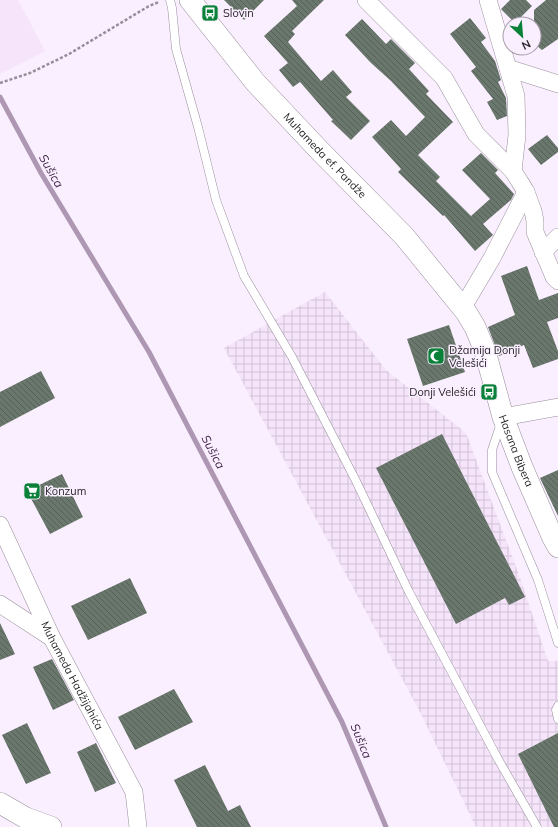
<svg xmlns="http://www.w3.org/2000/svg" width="558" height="827" font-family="Mulish,sans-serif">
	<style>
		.built { fill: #f5e4fa }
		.industrial { fill: url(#industrial-grid) }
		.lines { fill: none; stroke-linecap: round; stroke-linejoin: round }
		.stream { stroke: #ad97b3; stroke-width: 5 }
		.building { fill: url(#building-back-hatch) }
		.service-casing { stroke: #988d9b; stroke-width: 9 }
		.minor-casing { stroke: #988d9b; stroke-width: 18 }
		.tertiary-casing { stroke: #988d9b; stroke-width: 22 }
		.path { stroke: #958e98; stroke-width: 2.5; stroke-dasharray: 3 2; stroke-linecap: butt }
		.service { stroke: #fff; stroke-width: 8 }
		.minor { stroke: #fff; stroke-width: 17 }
		.tertiary { stroke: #fff; stroke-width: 21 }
		.labels { text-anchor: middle; stroke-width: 3; stroke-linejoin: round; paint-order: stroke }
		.poi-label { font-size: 11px; fill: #272328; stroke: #faeffe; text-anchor: start }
		.street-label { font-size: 11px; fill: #272328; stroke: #faeffe }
		.water-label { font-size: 12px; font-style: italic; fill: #402249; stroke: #faeffe }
	</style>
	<defs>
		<pattern id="industrial-grid" width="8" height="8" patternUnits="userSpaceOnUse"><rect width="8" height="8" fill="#f5e4fa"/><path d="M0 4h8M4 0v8" fill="none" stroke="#d2c3d6"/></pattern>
		<pattern id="building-back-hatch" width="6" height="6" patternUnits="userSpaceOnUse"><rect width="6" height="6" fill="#6a776c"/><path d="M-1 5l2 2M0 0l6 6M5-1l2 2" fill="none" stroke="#576159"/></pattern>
	</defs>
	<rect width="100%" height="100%" fill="#faeffe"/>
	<path class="built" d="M0,0h18l27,51 -45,23z"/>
	<path class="industrial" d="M325,292l61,78 80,63 53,142 29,86h10v166h-82l-56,-115 -196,-364z"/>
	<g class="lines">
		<path class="stream" d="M0,97l41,76 108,179 193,370 44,105"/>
	</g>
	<path class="building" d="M224,0h40l-20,20z
		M292,0h32l-32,31 3,3 -7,8 33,39 12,-11 19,22 -6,5 24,24 -19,19 -20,-19 2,-1 -33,-38 -7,5 -14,-17 9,-7 -24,-27 33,-30z
		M510,0h16l6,6 -17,17 -14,-14z
		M546,0h12v39l-16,11 -8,-7v-33z
		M470,18l16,20 -5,4 14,19 6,19 -3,2 8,16 1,18 -10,4 -10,-18 6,-3 -22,-28 5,-4 -26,-33z
		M362,19l24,25 5,-5 24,24 -6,6 20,22 -3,3 27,28 -35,33 22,22 -4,4 35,35 19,-17 -28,-29 19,-17 17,17 -3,3 19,21 -3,6 -28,24 10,11 -18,16 -31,-36 -1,1 -45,-44 3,-3 -29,-32 19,-17 15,16 19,-19 -34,-36 -21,-19 -25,-27z
		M547,135l11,13v4l-17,13 -13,-16z
		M527,266l12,34 19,-7v25l-11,4 11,29v8l-25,9 -9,-23 -25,11 -11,-29 27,-12 -14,-39z
		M449,325l16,47 -42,14 -16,-47z
		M41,371l14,27 -55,29v-35z
		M442,434l83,163 -16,8 -4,-7 -49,26 -80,-156z
		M558,470v46l-18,-38z
		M62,474l21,43 -33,17 -23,-43z
		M130,578l17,35 -59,27 -17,-34z
		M0,623l15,31 -15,6z
		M52,659l22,41 -21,10 -20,-43z
		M174,689l19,33 -58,28 -17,-33z
		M27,723l24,50 -25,11 -24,-49z
		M558,733v94h-4l-36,-73z
		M96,743l20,40 -21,9 -18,-40z
		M205,765l23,46 12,-6 11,22h-54l-23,-47z"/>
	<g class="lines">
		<g class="service-casing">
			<path id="service" d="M170,0l2,8 4,41 22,78 18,73 28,76 48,81 64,124 53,111 89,167 39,68
				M501,423l-9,27v22l46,108 20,63
				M558,706l-2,4 2,9"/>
		</g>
		<g class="minor-casing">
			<g id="minor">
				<path d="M366,0l78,78 32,56 37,37 7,11 6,10 7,19 2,10v11l19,45 4,4"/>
				<path d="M488,0l28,96 1,39 -4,36"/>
				<path d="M508,68l50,16"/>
				<path d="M543,252l15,-15"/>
				<path d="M463,307l29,-49 34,-66"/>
				<path d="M503,417l55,-10"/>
				<path id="s1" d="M0,525l52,113 82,154 4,35"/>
				<path d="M0,604l52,34"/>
			</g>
		</g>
		<g class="tertiary-casing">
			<g id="tertiary">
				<path id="s2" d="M190,0l65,82 65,69 84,85 62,76 9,15 10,24 18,66 19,50 31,71 5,9"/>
				<path d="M0,803l26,15 25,9"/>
			</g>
		</g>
		<path class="path" d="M0,83l30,-10 39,-19 80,-48 10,-4"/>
		<use href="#service" class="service"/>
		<use href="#minor" class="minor"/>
		<use href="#tertiary" class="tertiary"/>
	</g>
	<defs>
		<g id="bus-square" transform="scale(0.9)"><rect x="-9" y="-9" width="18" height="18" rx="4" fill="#098139" stroke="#faeffe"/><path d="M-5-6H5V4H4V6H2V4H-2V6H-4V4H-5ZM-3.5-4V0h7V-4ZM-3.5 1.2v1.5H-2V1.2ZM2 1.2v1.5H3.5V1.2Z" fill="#fff"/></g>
		<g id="mosque-square" transform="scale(0.9)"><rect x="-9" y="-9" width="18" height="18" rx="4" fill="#098139" stroke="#faeffe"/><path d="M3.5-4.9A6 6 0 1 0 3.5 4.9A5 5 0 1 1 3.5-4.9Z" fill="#fff"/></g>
		<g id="supermarket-square" transform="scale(0.9)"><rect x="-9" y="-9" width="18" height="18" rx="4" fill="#098139" stroke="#faeffe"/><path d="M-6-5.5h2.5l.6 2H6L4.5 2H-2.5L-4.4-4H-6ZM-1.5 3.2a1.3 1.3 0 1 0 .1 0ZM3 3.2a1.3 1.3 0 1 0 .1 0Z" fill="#fff"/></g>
	</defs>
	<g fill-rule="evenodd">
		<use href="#bus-square" x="210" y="13"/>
		<use href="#mosque-square" x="436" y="356"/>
		<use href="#bus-square" x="489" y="392"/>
		<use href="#supermarket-square" x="32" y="491"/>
	</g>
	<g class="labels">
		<g class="poi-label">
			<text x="223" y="17">Slovin</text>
			<text x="449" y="354">Džamija Donji<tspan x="449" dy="13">Velešići</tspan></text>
			<text x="476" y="396" text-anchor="end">Donji Velešići</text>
			<text x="45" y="495">Konzum</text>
		</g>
		<g class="street-label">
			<text dy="4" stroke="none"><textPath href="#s2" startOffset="206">Muhameda ef. Pandže</textPath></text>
			<text dy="4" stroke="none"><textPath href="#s2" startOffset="565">Hasana Bibera</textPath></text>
			<text dy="4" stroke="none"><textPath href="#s1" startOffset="167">Muhameda Hadžijahića</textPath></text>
		</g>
		<g class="water-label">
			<text transform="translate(51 171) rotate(60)" y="4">Sušica</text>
			<text transform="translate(213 452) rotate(62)" y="4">Sušica</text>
			<text transform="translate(361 741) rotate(67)" y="4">Sušica</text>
		</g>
	</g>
	<g transform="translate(522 36) rotate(154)"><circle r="19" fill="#faeffe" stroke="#a69da8"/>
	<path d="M0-3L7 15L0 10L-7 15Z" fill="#098139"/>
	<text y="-6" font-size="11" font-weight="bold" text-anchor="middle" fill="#272328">N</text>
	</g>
</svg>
